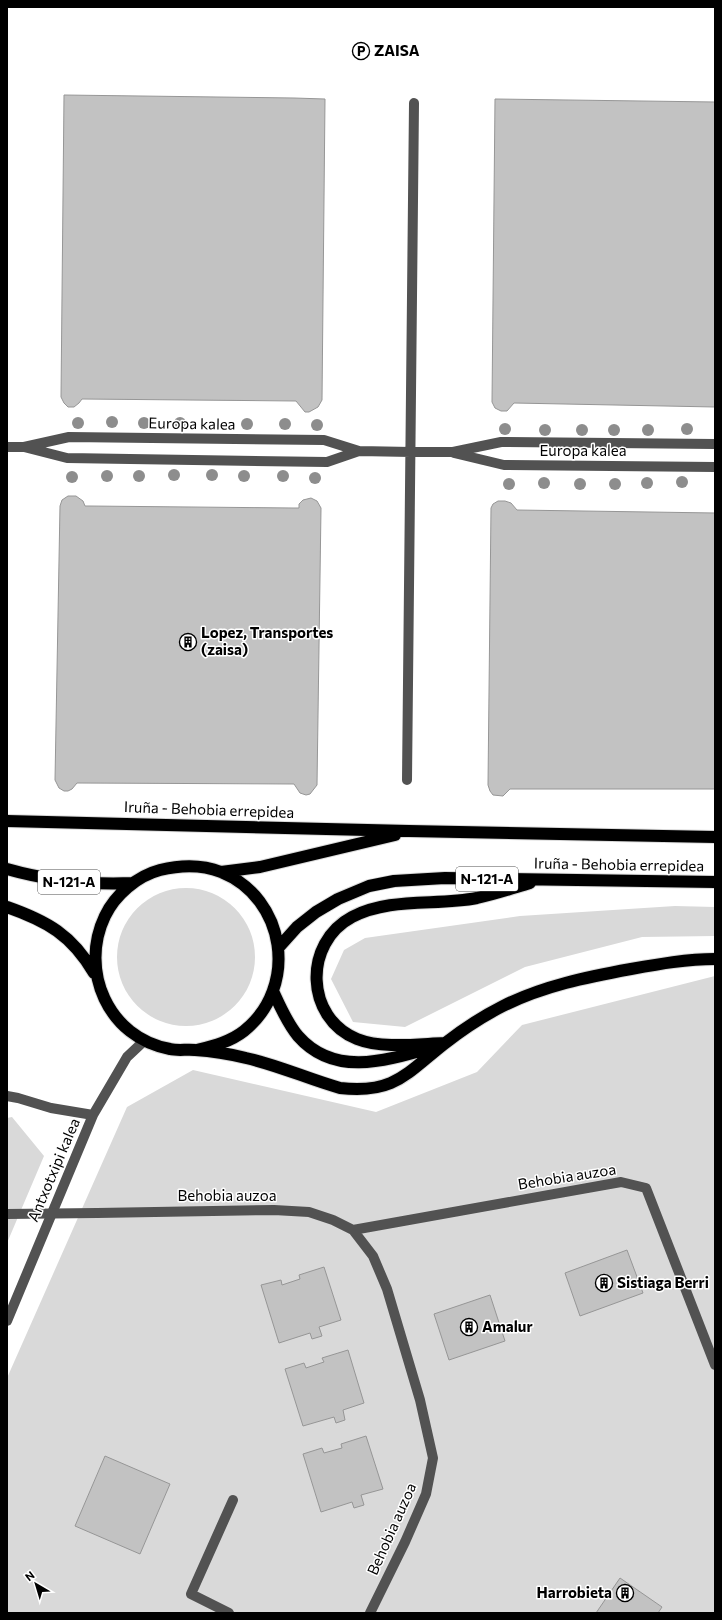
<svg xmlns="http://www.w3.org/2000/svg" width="722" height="1620" font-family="Commissioner,sans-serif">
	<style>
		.green { fill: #d9d9d9 }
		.building { fill: #c2c2c2; stroke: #969696 }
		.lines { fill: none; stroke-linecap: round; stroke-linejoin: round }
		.highway-casing { stroke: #dbdbdb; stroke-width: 14 }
		.minor { stroke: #525252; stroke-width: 10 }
		.highway { stroke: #000; stroke-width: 12 }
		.minor-bridge { stroke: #525252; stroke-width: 10 }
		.tree { fill: #8d8d8d }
		.labels { text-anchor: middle; stroke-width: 3; stroke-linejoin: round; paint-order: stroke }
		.shield { fill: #fff; stroke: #4c4c4c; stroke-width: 1 }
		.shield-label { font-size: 14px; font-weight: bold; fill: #000 }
		.poi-label { font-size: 15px; font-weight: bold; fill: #000; stroke: #fff; text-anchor: start }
		.street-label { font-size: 15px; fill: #000; stroke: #fff }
	</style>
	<rect width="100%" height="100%" fill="#fff"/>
	<path class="green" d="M117 957a69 69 0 1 1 138 0a69 69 0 1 1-138 0Z
		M675,906l40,1v29l-73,1 -117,30 -120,60 -52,-5 -22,-43 13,-29 21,-12 155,-22z
		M715,976v637h-708v-235l120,-271 66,-37 183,42 101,-40 45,-47z
		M12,1117l32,39 -37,87v-125z"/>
	<path class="building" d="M64,95l230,3 31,1 -3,301 -4,7 -9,5h-4l-9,-11 -214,-2 -3,4 -5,4h-6l-4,-4 -3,-6z
		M495,99l220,3v305l-201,-4 -7,8h-6l-6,-3 -3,-6z
		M68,496h8l7,5 2,5h4l204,2h6v-4l4,-4 8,-2 6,3 4,7 -4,277 -7,9 -4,1 -6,-2 -6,-9 -217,-1 -5,6 -4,2h-4l-5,-3 -4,-8 5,-274 2,-6z
		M498,501h7l6,2 6,7 198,3v276h-205l-7,7 -10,-1 -3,-4 -2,-6 3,-277 2,-4z
		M627,1250l16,43 -63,23 -15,-43z
		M324,1267l17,53 -22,7 3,9 -10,3 -2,-6 -31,10 -18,-58 20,-5 1,5 18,-6 -1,-4z
		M490,1295l15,46 -56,19 -15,-46z
		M348,1350l16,53 -21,7 2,10 -9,3 -2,-6 -31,9 -18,-57 19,-6 2,5 18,-6 -2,-4z
		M366,1436l17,53 -22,6 3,10 -10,3 -2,-6 -31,10 -18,-58 19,-6 2,5 18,-5 -1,-4z
		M105,1456l65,28 -30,70 -65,-28z
		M620,1578l42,29 -4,6h-62z"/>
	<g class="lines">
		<g class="highway-casing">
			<path id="highway" d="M7,821l402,10 306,6
				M7,869c42,12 82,16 126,14
				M221,872l39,-5 135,-32
				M7,907c40,14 65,28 87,66
				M279,947l18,-20 19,-15 22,-13 31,-13 25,-5 51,-3 270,4
				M273,991c7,15 14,32 25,45 36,41 87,25 132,12
				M444,1043c-26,1 -62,6 -87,-4 -52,-21 -54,-96 -5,-122 38,-20 84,-11 125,-19 18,-4 36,-10 53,-15
				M197,1050c16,-4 33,-8 47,-19 55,-44 42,-133 -23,-159 -20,-8 -41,-7 -61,-2 -23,6 -45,25 -55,46 -26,54 3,122 65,133 8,2 17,0 25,1 17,1 35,4 51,8 32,7 62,21 94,30 54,6 66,-14 104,-44 18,-14 39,-28 59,-38 40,-20 84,-29 128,-37 28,-5 56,-10 84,-10"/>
		</g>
		<path class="minor" d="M7,447h17l43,11 260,4 32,-11
			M24,447l45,-10 255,3 35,11 52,1h42l48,-10 214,2
			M454,453l50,12 211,2
			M407,780l7,-677
			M7,1096l11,2 33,10 42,7
			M97,1213l177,-3 35,2 24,8 20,10 20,26 14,33 33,111 13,58 -7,36 -21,48 -35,71
			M353,1230l268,-48 25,6 69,177
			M7,1321l86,-206 34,-58 17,-16
			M229,1613l-38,-19 42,-94"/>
		<use href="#highway" class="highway"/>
		<path class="minor-bridge" d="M7,1214l90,-1"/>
	</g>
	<g class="tree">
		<circle cx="112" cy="422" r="6"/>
		<circle cx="78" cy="423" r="6"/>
		<circle cx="144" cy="423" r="6"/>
		<circle cx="180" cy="423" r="6"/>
		<circle cx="247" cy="424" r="6"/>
		<circle cx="285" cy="424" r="6"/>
		<circle cx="317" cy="425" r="6"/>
		<circle cx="505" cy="429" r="6"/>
		<circle cx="687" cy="429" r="6"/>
		<circle cx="545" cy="430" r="6"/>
		<circle cx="582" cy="430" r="6"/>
		<circle cx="614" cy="430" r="6"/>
		<circle cx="648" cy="430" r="6"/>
		<circle cx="174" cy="475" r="6"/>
		<circle cx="212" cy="475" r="6"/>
		<circle cx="107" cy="476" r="6"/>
		<circle cx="139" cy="476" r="6"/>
		<circle cx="244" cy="476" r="6"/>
		<circle cx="283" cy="476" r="6"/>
		<circle cx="72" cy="477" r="6"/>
		<circle cx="315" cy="478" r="6"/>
		<circle cx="682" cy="482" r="6"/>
		<circle cx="544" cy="483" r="6"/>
		<circle cx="647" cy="483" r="6"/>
		<circle cx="509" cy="484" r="6"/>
		<circle cx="580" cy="484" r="6"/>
		<circle cx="615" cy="484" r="6"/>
	</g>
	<defs>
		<g id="parking-ring" transform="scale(0.9)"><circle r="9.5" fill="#fff" stroke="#000" stroke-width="1.5"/><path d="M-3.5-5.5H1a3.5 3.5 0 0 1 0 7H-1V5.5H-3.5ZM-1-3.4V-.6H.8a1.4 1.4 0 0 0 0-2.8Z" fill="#000"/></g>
		<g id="building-ring" transform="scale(0.9)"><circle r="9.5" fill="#fff" stroke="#000" stroke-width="1.5"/><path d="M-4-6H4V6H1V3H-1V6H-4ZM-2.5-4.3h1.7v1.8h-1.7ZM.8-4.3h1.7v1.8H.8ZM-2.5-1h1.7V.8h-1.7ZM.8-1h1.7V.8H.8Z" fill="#000"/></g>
	</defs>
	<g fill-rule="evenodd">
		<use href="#parking-ring" x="361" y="51"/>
		<use href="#building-ring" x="188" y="642"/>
		<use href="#building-ring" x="604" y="1283"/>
		<use href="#building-ring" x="469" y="1327"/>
		<use href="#building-ring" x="625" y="1593"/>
	</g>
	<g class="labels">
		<g class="shield">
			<rect x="456" y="867" width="62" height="24" rx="3"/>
			<rect x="38" y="870" width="62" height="24" rx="3"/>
		</g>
		<g class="shield-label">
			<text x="487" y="884">N-121-A</text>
			<text x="69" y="887">N-121-A</text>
		</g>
		<g class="poi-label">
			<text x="374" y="56">ZAISA</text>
			<text x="201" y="638">Lopez, Transportes<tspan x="201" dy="17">(zaisa)</tspan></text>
			<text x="617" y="1288">Sistiaga Berri</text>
			<text x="482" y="1332">Amalur</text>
			<text x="612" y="1598" text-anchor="end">Harrobieta</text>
		</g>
		<g class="street-label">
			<text transform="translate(192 424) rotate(1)" y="5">Europa kalea</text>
			<text x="583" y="456">Europa kalea</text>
			<text transform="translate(209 810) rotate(2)" y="5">Iruña - Behobia errepidea</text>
			<text transform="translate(619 865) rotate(1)" y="5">Iruña - Behobia errepidea</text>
			<text transform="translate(54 1170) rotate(-67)" y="5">Antxotxipi kalea</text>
			<text transform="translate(567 1177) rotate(-9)" y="5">Behobia auzoa</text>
			<text x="227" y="1201">Behobia auzoa</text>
			<text transform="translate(392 1529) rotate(-66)" y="5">Behobia auzoa</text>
		</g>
	</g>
	<rect width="722" height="1620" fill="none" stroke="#000000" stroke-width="16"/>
	<g transform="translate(36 1584) rotate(322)" stroke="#ffffff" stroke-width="3" paint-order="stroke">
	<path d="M0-3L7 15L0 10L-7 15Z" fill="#000000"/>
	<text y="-6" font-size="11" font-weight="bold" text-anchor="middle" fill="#000000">N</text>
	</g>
</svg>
